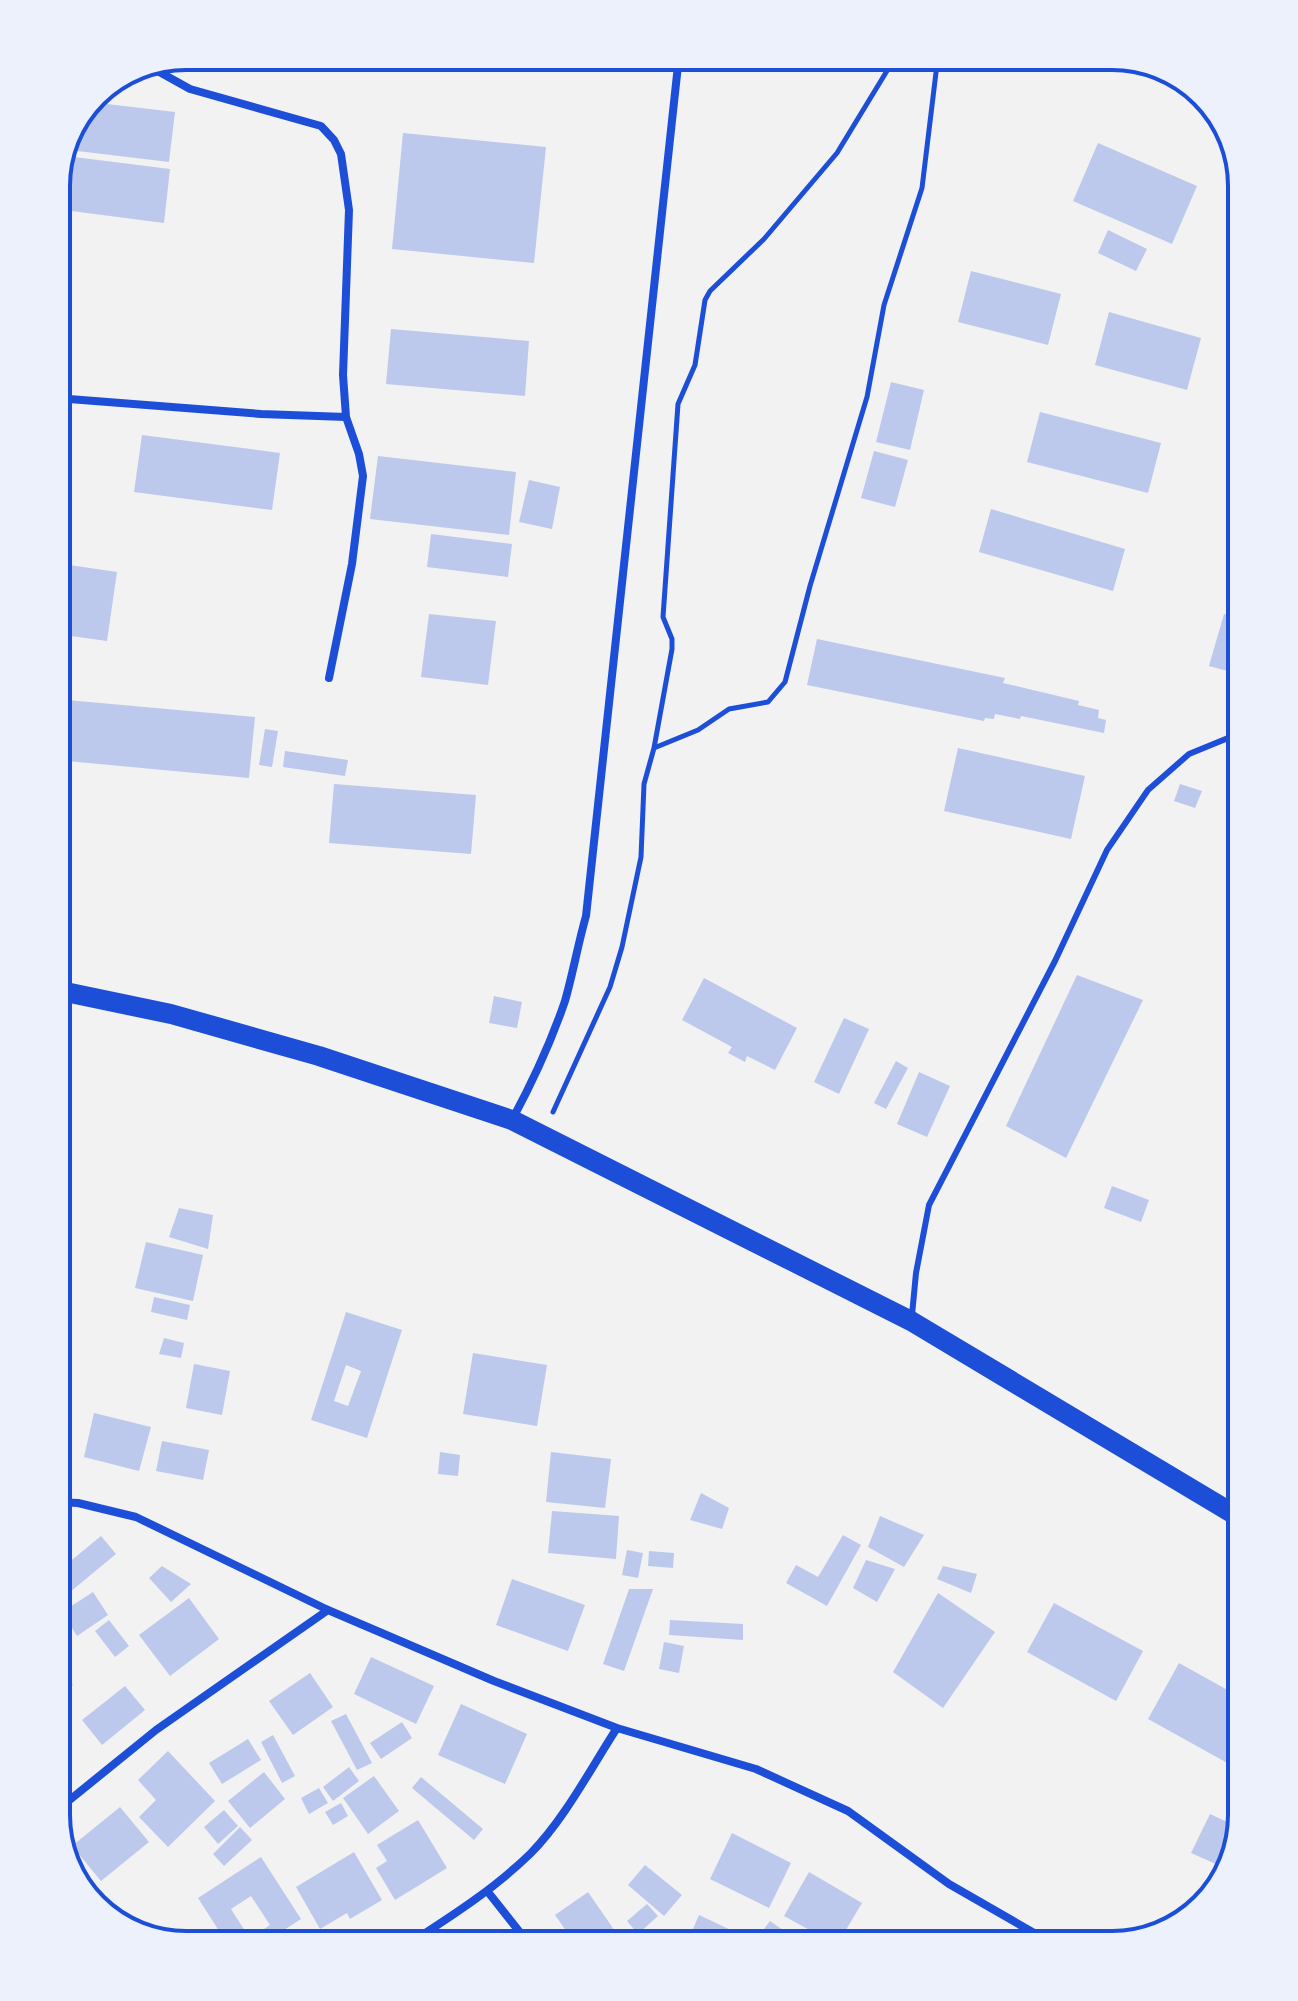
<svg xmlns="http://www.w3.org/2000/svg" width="1298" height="2001" font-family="'Noto Sans',sans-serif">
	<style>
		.building { fill: #bdc9ec; fill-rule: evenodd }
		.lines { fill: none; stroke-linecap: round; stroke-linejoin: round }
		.path { stroke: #1d4ed8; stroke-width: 5 }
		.service { stroke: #1d4ed8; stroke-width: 6 }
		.minor { stroke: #1d4ed8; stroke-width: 8 }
		.primary { stroke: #1d4ed8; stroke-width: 20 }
		.rim { fill: none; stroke: #1d4ed8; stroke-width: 4 }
	</style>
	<rect width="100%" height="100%" fill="#f2f2f2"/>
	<path class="building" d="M90,102l85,10 -6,50 -100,-12z
		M403,133l143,14 -12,116 -142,-14z
		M1098,143l99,43 -25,58 -99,-43z
		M66,156l104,13 -6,54 -108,-14v-31z
		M1108,230l39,19 -11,22 -38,-18z
		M971,271l90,23 -13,51 -90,-23z
		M1109,312l92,26 -14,52 -92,-25z
		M391,329l138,12 -4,55 -139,-12z
		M891,382l33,8 -14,60 -34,-8z
		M1040,412l121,31 -13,50 -121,-31z
		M142,435l138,18 -8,57 -138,-18z
		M874,451l34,9 -13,47 -34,-9z
		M378,456l138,16 -7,63 -139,-16z
		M529,480l31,7 -8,42 -33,-7z
		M991,509l134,40 -12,42 -134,-39z
		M431,534l81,10 -4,33 -81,-10z
		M56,563l61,9 -10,69 -51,-7z
		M429,614l67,7 -8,64 -67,-8z
		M1224,614l18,5v56l-33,-9z
		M817,639l188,39 -2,5 76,18 -1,4 21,5 -1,8 8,2 -2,13 -83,-17 -1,3 -25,-5 -1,5 -9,-1 -1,3 -177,-36z
		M56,699l199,18 -6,61 -193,-18z
		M265,729l13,2 -6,36 -13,-2z
		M958,748l127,28 -14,63 -127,-28z
		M285,751l63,9 -3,16 -62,-9z
		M334,784l142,11 -5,59 -142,-11z
		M1180,784l22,7 -7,17 -21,-7z
		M1233,797l9,2v25l-15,-4z
		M1077,975l66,25 -77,158 -60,-32z
		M704,978l93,50 -22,42 -28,-14 -2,6 -17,-9 4,-6 -50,-27z
		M494,996l28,6 -5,26 -28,-5z
		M844,1018l25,11 -30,65 -25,-12z
		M896,1061l12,7 -22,41 -12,-6z
		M919,1072l31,14 -23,51 -30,-13z
		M1112,1186l37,14 -8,22 -37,-14z
		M179,1208l34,7 -5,34 -39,-12z
		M146,1242l57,13 -10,46 -58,-13z
		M154,1297l36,8 -3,15 -36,-8z
		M346,1312l56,18 -35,108 -56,-18zM346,1365l15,6 -13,35 -14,-5z
		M164,1338l20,5 -3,15 -22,-4z
		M473,1353l74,12 -10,61 -74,-12z
		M194,1364l36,7 -8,44 -36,-7z
		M94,1413l57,14 -12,44 -55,-14z
		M162,1441l47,9 -6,30 -47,-9z
		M440,1452l20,3 -2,21 -20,-2z
		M551,1452l60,7 -6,49 -59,-6z
		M701,1493l28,15 -7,21 -32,-9z
		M552,1511l67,5 -3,43 -68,-6z
		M880,1516l44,19 -20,32 -36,-20z
		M843,1535l18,10 -34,61 -41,-23 10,-18 22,12z
		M101,1536l15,18 -58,48 -2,-3v-26z
		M627,1550l16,3 -5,25 -16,-3z
		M649,1551l25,2 -1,15 -25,-2z
		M866,1560l29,9 -18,33 -24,-14z
		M162,1566l29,18 -20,18 -22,-24z
		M943,1566l34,8 -6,19 -34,-14z
		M512,1579l73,26 -17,46 -72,-26z
		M629,1589h24l-29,82 -21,-7z
		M93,1592l15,23 -31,21 -15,-24z
		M938,1593l57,39 -52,76 -50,-36z
		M189,1598l30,41 -49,37 -31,-41z
		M1054,1603l89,48 -27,50 -89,-49z
		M109,1620l20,26 -14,11 -20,-26z
		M670,1620l73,4v16l-74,-5z
		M664,1642l20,4 -5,27 -20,-4z
		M56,1656l17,29 -17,10z
		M371,1657l63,29 -18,38 -62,-30z
		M1179,1663l63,35v48l-11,19 -83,-46z
		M310,1673l23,34 -40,28 -24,-34z
		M125,1686l20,24 -43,35 -20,-25z
		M461,1704l66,30 -22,50 -67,-29z
		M346,1714l26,49 -15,7 -26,-49z
		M402,1722l10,16 -31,21 -11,-16z
		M273,1735l22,41 -13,7 -21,-41z
		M248,1739l13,21 -39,24 -13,-21z
		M168,1751l47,50 -47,46 -29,-30 17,-17 -18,-20z
		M349,1767l10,14 -26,20 -10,-14z
		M264,1772l21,27 -35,29 -22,-27z
		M374,1776l25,35 -31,23 -25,-36z
		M421,1777l62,52 -9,11 -62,-52z
		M319,1788l9,15 -19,11 -8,-16z
		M341,1803l7,13 -15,9 -8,-13z
		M120,1807l29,35 -48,39 -29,-35z
		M224,1810l14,16 -20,18 -14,-17z
		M1210,1814l26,12 -18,39 -27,-12z
		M418,1820l29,48 -52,32 -19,-32 11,-7 -10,-16z
		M240,1827l12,13 -28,26 -11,-12z
		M732,1833l59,30 -22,45 -59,-29z
		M354,1852l28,48 -32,19 -3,-6 -27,16 -24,-42z
		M261,1857l40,62 -34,22 -6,-10 9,-6 -19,-29 -20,13 23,36h-26l-30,-47z
		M70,1860l20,26 -5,4 -15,-17 -3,-11z
		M645,1865l37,30 -18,21 -36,-31z
		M809,1872l53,31 -25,42 -53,-29z
		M588,1892l29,42 -16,11h-25l-21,-30z
		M647,1904l11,12 -20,18 -11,-13z
		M699,1915l34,16 -6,14h-20l-17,-9z
		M770,1921l13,9 -11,15h-20z"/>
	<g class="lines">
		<path class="path" d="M654,748l44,-18 31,-21 39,-7 17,-20 25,-96 57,-189 17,-92 38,-117 16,-132
			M553,1112l57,-125 12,-40 19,-90 3,-73 10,-36 18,-99v-10l-9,-22 15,-213 17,-39 10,-65 5,-9 54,-52 73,-86 59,-97"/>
		<path class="service" d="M912,1315l4,-42 13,-68 126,-244 52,-111 41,-60 41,-36 44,-18h9"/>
		<path class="minor" d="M154,69l36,20 131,37 13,14 7,14 8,56 -6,165 3,42 13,37 4,22 -11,88 -23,114
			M56,398l205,16 85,3
			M512,1120c21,-39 39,-78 53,-119 8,-28 13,-57 21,-85l93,-860
			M56,1502l22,1 58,14 192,93 166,71 123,47 139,41 92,42 101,73 106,61
			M56,1811l100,-81 172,-120
			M488,1892l42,53
			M407,1945c43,-28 86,-55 123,-91 34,-34 61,-86 87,-126"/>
		<path class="primary" d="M56,990l115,24 148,42 193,64 399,201 331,198"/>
	</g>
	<path d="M0 0H1298V2001H0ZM186 70H1112A116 116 0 0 1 1228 186V1815A116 116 0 0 1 1112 1931H186A116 116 0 0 1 70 1815V186A116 116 0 0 1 186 70Z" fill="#edf1fc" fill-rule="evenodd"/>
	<path class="rim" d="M186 70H1112A116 116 0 0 1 1228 186V1815A116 116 0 0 1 1112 1931H186A116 116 0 0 1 70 1815V186A116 116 0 0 1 186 70Z"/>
</svg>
